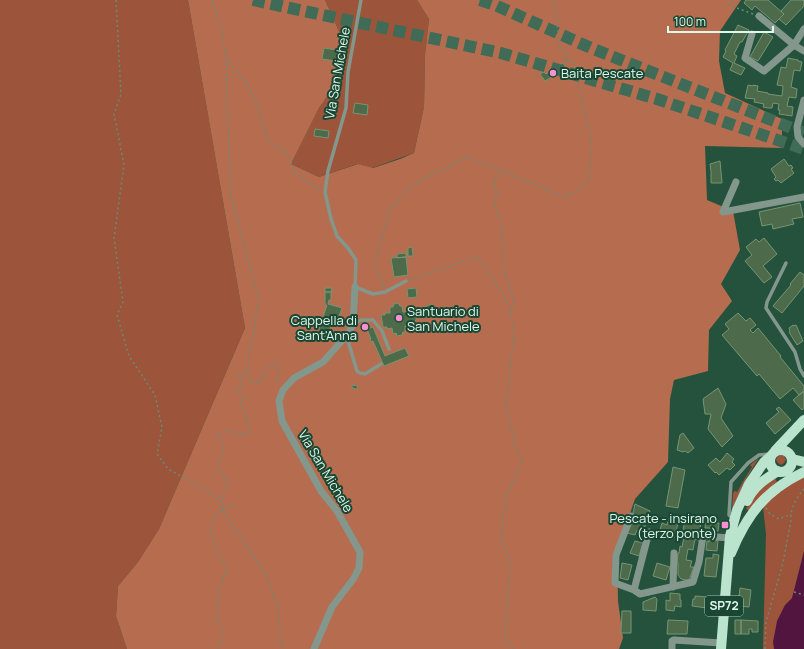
<svg xmlns="http://www.w3.org/2000/svg" width="804" height="649" font-family="Manrope,sans-serif">
	<style>
		.green { fill: #9c553a }
		.forest { fill: #b66c4f }
		.water { fill: #521540 }
		.building { fill: #4d6b4a; stroke: #769572 }
		.lines { fill: none; stroke-linecap: round; stroke-linejoin: round }
		.highway-tunnel { stroke: #406b57; stroke-width: 12; stroke-dasharray: 12 6; stroke-linecap: butt }
		.path { stroke: #658c79; stroke-width: 1.5; stroke-dasharray: 2 3; stroke-linecap: butt }
		.lane { stroke: #83978c; stroke-width: 3.5 }
		.street { stroke: #83978c; stroke-width: 7 }
		.primary { stroke: #bbe4ce; stroke-width: 10 }
		.poi-dot { fill: #f591d2; stroke: #194733; stroke-width: 1.5 }
		.labels { text-anchor: middle; stroke-width: 4; stroke-linejoin: round; paint-order: stroke }
		.shield { fill: #194733; stroke: #a4c3b4; stroke-width: 1 }
		.shield-label { font-size: 12px; font-weight: bold; fill: #e0f8eb }
		.street-label { font-size: 13px; fill: #e0f8eb; stroke: #194733 }
		.poi-label { font-size: 13px; fill: #e0f8eb; stroke: #194733; text-anchor: start }
	</style>
	<rect width="100%" height="100%" fill="#24523d"/>
	<path class="green" d="M0,0h188l57,328 -86,201 -21,33 -20,24 -2,30 11,33h-127z
		M325,0h92l12,19 -4,36 -1,52 -10,46 -42,15 -15,-4 -38,13 -28,-13 28,-56 22,-31 4,-32z
		M781,455l3,1 2,4 -2,3 -3,2 -3,-2 -2,-3 1,-3z
		M759,458l-12,19 -15,32 1,-16 2,-2 2,1 8,-14 7,-11 -2,-2z
		M804,476v173h-41l3,-115 -3,-27 16,-18z
		M775,478l3,6 -28,27 -4,-2 9,-16z"/>
	<path class="forest" d="M188,0h137l20,45 -4,32 -22,31 -28,56 28,13 39,-13 15,4 27,-9 14,-6 10,-46 1,-52 4,-36 -12,-19h324l-21,31 -1,30 6,32 57,26v29l-77,-2 2,54 26,11 7,39 -19,34 11,17 -23,29 -1,41 -34,9 -4,19 -2,63 -33,37 -18,52 1,50 5,37 -4,11h-492l-11,-33 2,-30 20,-24 21,-33 86,-201z"/>
	<path class="water" d="M804,551v98h-30l-1,-7 4,-21 8,-16 7,-7z"/>
	<path class="building" d="M746,0h22l16,14 -9,9 -20,-17 -3,4 -8,-7z
		M791,0h12l1,1v5l-18,19 -7,-6 5,-5 -3,-3z
		M738,25l11,5 -7,12h-2l-6,12 3,2 -3,7 11,5 -4,7 -11,-5 3,-7 -10,-6 3,-6 -1,-1z
		M764,32l9,5 -15,24 -8,-4z
		M324,48l13,2 -1,11 -14,-2z
		M788,58l10,2v1l4,1 -2,9 -6,-1 -3,17 6,2 -1,9 -7,-1 -2,9 6,1 -1,9 -13,-2 1,-4h-2l1,-6 -6,-1 -1,5h-4l-5,-1 1,-3 -10,-2 1,-3 -10,-1 3,-13 5,1v-1l5,1 -1,5 11,2v1l14,2 1,-10 -6,-1 4,-18 5,1z
		M563,63l3,5 -21,13 -5,-7 4,-2 2,2z
		M355,103l13,2 -1,10 -14,-2z
		M315,129l14,2 -1,7 -14,-2z
		M784,159l5,7 2,-1 2,3 -2,1 3,4 -13,10 -3,-3 -2,1 -2,-2 2,-2 -5,-8z
		M720,161l2,22h-11v-12l-1,-7z
		M800,203l3,14 -11,2 2,5 -21,5 -1,-5 -10,2 -3,-14z
		M764,238l13,16 -14,12 9,11 -8,6 -19,-22 7,-6 -6,-8 10,-8 3,3z
		M412,247l1,9h-5v-8z
		M406,253v4l-9,1v-4z
		M406,257l2,18 -14,2 -3,-19z
		M800,272l4,3v11l-22,27 -9,-7 18,-21 -1,-1z
		M325,288h7l-1,4h-6z
		M416,288l1,9 -9,1 -1,-9z
		M325,292h6v8h-2l-1,4 14,4 -4,11 -4,-2 -5,15 -10,-3 8,-24h-2z
		M398,303l2,3h2l1,6h9l4,3v5l-3,3 -8,3v6h-2l-1,3 -5,1 -1,-3 -3,1 -1,-6 -5,1v-2h-4l-2,-12h4v-2h5v-6h3l1,-3z
		M427,305h6l-1,9 -6,-1z
		M738,313l8,8 4,-3 6,7 -6,5 3,3 5,-5 23,28 -1,1 24,29v5l-5,4 -6,-7 -13,11 -21,-25 -2,2 -35,-41 7,-6 -4,-5z
		M366,324l2,5 -4,2 -2,-5z
		M793,325v1l3,-1 7,16 -6,4 -8,-13 1,-1 -1,-3z
		M373,327l12,29 20,-8 4,8 -25,10 -11,-25 -2,1 -1,-2 1,-1 -4,-10z
		M352,385l6,1 -1,3 -5,-1z
		M718,388l8,16 -5,14 12,18 -11,11 -14,-18 3,-15h-6l-2,-15z
		M804,391v17l-2,2 -9,-10z
		M779,407l12,13 -16,14 -9,-11 13,-11 -3,-3z
		M683,433l11,15 -6,5 -3,-2 -2,1 -6,-2 3,-15z
		M727,453l7,6 -2,3 3,3 -5,5 -3,-2 -8,7 -3,-3 -1,1 -7,-8 8,-7 4,4z
		M673,467l12,3 -7,38 -12,-2z
		M635,504l15,7 -7,21 -6,-2 -2,5 -8,-2 7,-19 -1,-1z
		M669,517l10,3 -5,18 -15,-5 3,-10 5,2z
		M685,518l16,2 -2,20 -17,-3z
		M706,518h11v5h2l-1,8h-8v-3h-5z
		M684,537l11,2 -2,11 -5,-1 -2,11 6,1 -2,6h4l-5,13h-2l-6,-1 -3,-4v-12h-1l1,-10h1l1,-7 2,1z
		M709,539l9,1 -1,11 -11,-1 1,-9 2,1z
		M635,541l8,2 -4,13 -9,-3z
		M713,554l6,1 -3,22 -12,-1 2,-18h7z
		M622,563l10,2 -4,15 -8,-2z
		M657,563l13,4 -4,13 -13,-4z
		M740,588l11,2 -2,17 -11,-1z
		M670,593l10,1v6h1v7l-6,-1 -1,5 -8,-1v-10l4,1z
		M695,596l12,1v11l-15,-2 1,-7h2z
		M655,597l2,2 -1,12 -13,-1v-8z
		M622,611h9v22h-10z
		M668,620l20,1 -1,13h-20z
		M735,620h6v14h-6z
		M741,620l17,1v11h-6v-3h-3v5h-8z"/>
	<g class="lines">
		<path class="highway-tunnel" d="M253,0l248,53 156,46 147,50
			M480,0l15,5 96,43 213,85"/>
		<path class="path" d="M116,0l5,94 -7,20 10,51 -10,73 9,64 -6,13 12,41 26,39 7,32 -5,27 11,15 38,21 15,12 1,7c-2,3 -6,6 -8,10 -9,16 5,36 14,49l-9,18 -1,19v15l6,17 -7,12
			M212,0l9,26 5,33 5,138 28,103 -9,49 -3,26 2,4 3,3 6,1c7,-6 8,-16 16,-20l4,3 1,8 -1,10
			M733,0l-4,5 24,9
			M226,59l20,23 11,21 10,35 21,17 8,19 14,10 11,6
			M501,171l-4,8 -4,1 4,13 -3,14 8,14v13l3,11 -3,6 2,20 10,29 -3,13
			M410,280l67,-23 8,9 15,23 11,24 3,22 -8,71 11,46 6,8 -16,34 -4,24 -2,24 9,17 -5,79 8,11
			M384,288l-9,-25 14,-52 23,-26 55,-28 98,40 23,-14 4,-38 -18,-83 -4,-2 -5,2 2,-6 -7,-10 -6,-46
			M221,502l5,-17 3,-3 -10,-11 -1,-6 5,-11 1,-8 -7,-11c14,-9 21,2 32,-1 1,-8 -4,-25 -8,-31l3,-4 -2,-5 -5,-3v-3l5,-4 -3,-10 6,-1 2,2
			M234,505l-12,4 43,64 13,33 4,43
			M766,508l4,6 9,5 12,-5
			M794,592l10,3
			M765,649l1,-27 17,-59 8,-43c-1,-12 6,-23 13,-31"/>
		<path class="lane" d="M361,0l-13,72 -2,36 -18,63 -3,21 6,27 6,17 11,12 8,12 -1,27 18,7 12,-2 21,-11
			M786,263l-19,39 -1,6 29,44 5,17 4,7
			M353,324l8,-4h12l9,11 7,18
			M346,337l2,4 9,30 3,2 5,1 16,-10
			M733,518l-4,-3 2,-33 17,-19 11,-8 10,-1"/>
		<path class="street" d="M804,29l-10,16 10,6
			M752,34l-7,24 19,13 30,-26 -35,-29
			M804,100l-7,27 1,10 6,7
			M736,182l-13,30 81,-15
			M631,516l-15,39 -1,28 19,7
			M649,532l-15,58 6,4 53,-12 6,-20 4,-26 27,2
			M673,587l1,-34
			M314,649l18,-42 22,-29 5,-10 1,-16 -23,-41 -16,-20 -10,-18 -29,-52 -3,-20 4,-11 11,-12 29,-16 25,-28 5,-10 2,-37
			M672,649v-8l2,-1 47,3"/>
		<path class="primary" d="M770 461a11 11 0 1 1 22 0a11 11 0 1 1-22 0Z
			M775,451l29,-31
			M792,459l12,3
			M747,501c6,-14 18,-22 31,-30
			M731,553c16,-39 35,-63 73,-81
			M721,649l9,-113 7,-26 12,-26 15,-22 7,-6"/>
	</g>
	<g class="poi-dot">
		<circle cx="553" cy="73" r="4"/>
		<circle cx="399" cy="318" r="4"/>
		<circle cx="365" cy="327" r="4"/>
		<rect x="721" y="521" width="8" height="8" rx="2"/>
	</g>
	<g class="labels">
		<rect class="shield" x="705" y="596" width="38" height="20" rx="3"/>
		<g class="shield-label">
			<text x="724" y="610">SP72</text>
		</g>
		<g class="street-label">
			<text transform="translate(337 73) rotate(-80)" y="5">Via San Michele</text>
			<text transform="translate(326 471) rotate(59)" y="5">Via San Michele</text>
		</g>
		<g class="poi-label">
			<text x="561" y="78">Baita Pescate</text>
			<text x="407" y="316">Santuario di<tspan x="407" dy="15">San Michele</tspan></text>
			<text x="357" y="325" text-anchor="end">Cappella di<tspan x="357" dy="15">Sant'Anna</tspan></text>
			<text x="717" y="523" text-anchor="end">Pescate - insirano<tspan x="717" dy="15">(terzo ponte)</tspan></text>
		</g>
	</g>
	<path d="M668 26v6h105v-6" fill="none" stroke="#e0f8eb" stroke-width="2"/>
	<text x="674" y="26" font-size="12" fill="#e0f8eb" stroke="#194733" stroke-width="3" paint-order="stroke">100 m</text>
</svg>
